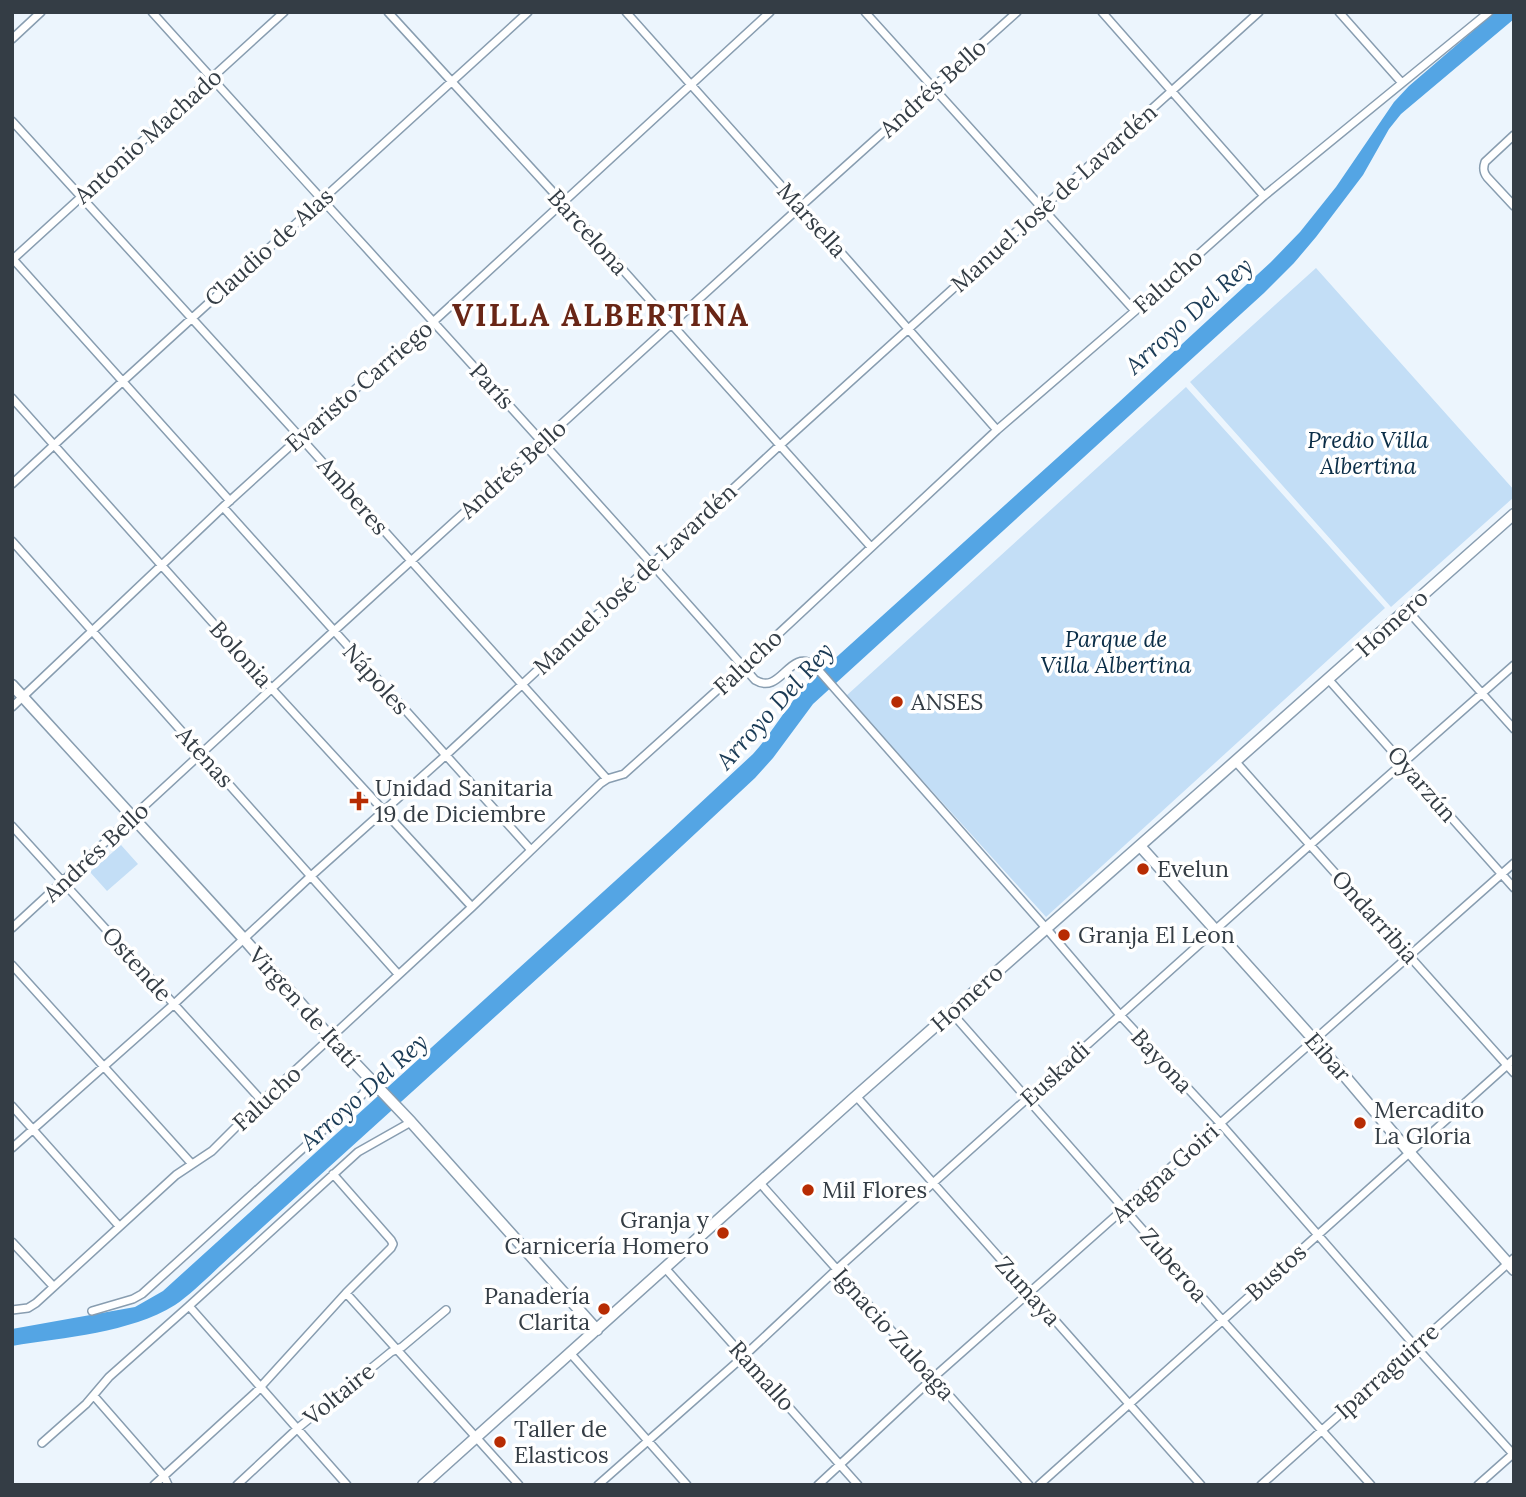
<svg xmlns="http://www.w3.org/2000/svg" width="1526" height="1497" font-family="Lora,serif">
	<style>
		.green { fill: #c3def6 }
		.water { fill: #54a5e4 }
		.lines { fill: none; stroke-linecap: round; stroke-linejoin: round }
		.street-casing { stroke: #889db0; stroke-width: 10 }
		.secondary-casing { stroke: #889db0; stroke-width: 13 }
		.street { stroke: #fff; stroke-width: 7 }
		.secondary { stroke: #fff; stroke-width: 10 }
		.poi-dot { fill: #b72c03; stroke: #fff; stroke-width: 2.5 }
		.labels { text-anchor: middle; stroke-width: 7; stroke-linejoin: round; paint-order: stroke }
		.street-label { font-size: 23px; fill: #343d45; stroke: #fff }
		.park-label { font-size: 23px; font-style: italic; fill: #0a2d47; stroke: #fff }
		.poi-label { font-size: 23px; fill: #343d45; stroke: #fff; text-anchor: start }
		.water-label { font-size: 24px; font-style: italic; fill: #1a3b56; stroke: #fff }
		.district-label { font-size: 30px; font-weight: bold; letter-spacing: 2px; fill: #692616; stroke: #fff }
	</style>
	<rect width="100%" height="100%" fill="#ecf5fd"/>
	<path class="green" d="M1316,268l198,222v7l-123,110 -201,-225z
		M1186,387l199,221 -339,309 -200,-221z
		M121,845l17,19 -31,27 -17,-19z"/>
	<path class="water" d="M1495,12h19v7l-113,95 -12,15 -26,46 -47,62 -22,26 -30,30 -451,411 -40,54 -18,20 -131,122 -391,354c-18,16 -40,39 -58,51 -45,28 -110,32 -163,41v-17l123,-22 28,-16 505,-458 85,-79c21,-23 35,-51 57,-73l308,-278 153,-141 29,-30 36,-45 58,-85 15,-16z"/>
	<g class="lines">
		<g class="street-casing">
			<path id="street" d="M152,12c201,223 405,443 603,668 26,16 34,-32 59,-15l232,263 74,87 100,108 195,223 98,108
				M388,12l175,191 308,344
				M626,12l219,245 152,173
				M865,12l270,299
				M1102,12l162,184
				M1339,12l63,71
				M12,39l29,-27
				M12,121l288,316 307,342
				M1514,135l-29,27c-2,6 -2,10 2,15l27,29
				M12,258l218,243
				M12,260l272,-248
				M12,398l260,291 200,218
				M12,484l110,-102 406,-370
				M223,507l308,343
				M12,541l386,433
				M1407,610l107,119
				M1329,680l185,208
				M12,707l211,-200 77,-70 133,-115 337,-310
				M1235,761l279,312
				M12,826l250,275
				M12,928l322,-297 466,-424 217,-195
				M12,965l179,198
				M951,1012l272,309 148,164
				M856,1096l345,389
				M12,1106l107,120
				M12,1148l161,-143 138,-129 134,-120 334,-310 480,-434
				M759,1182l270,303
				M12,1242l41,44
				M665,1268l193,217
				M346,1293l173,192
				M189,1306l158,179
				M12,1310l16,-2 8,-5 140,-128 36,-24 50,-50 210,-194 129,-124 6,-4 17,-5 120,-108 253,-236 138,-119 129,-115 225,-184
				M92,1311l41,-12 9,-5 221,-200 7,-13
				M571,1354l116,131
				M94,1396l70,80 4,9
				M42,1443l44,-39 23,-27 80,-71 169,-154 53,-30
				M154,1485l102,-93 90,-99 45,-45 2,-4 -2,-4 -58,-66
				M237,1485l61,-57 93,-76 11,-5 44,-37
				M598,1485l146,-129 92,-86 474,-425 204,-180
				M818,1485l116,-108 580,-514
				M1039,1485l475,-426
				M1261,1485l253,-227
				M1478,1485l36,-32"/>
		</g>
		<g class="secondary-casing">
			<path id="secondary" d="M12,685l232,254 87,99 80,84 186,208
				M1140,846l175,195 95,112 104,117
				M423,1485c144,-129 287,-259 431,-387 220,-195 441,-388 660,-584"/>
		</g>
		<use href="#street" class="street"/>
		<use href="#secondary" class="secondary"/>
	</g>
	<g class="poi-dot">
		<circle cx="897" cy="702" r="7"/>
		<path d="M355.5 790.5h7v7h7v7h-7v7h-7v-7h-7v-7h7z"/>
		<circle cx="1143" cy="869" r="7"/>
		<circle cx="1064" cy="935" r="7"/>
		<circle cx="1360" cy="1123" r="7"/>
		<circle cx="808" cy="1190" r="7"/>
		<circle cx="723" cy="1233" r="7"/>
		<circle cx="604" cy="1309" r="7"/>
		<circle cx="500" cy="1442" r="7"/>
	</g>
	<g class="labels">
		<g class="street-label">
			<text transform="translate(933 88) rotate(-42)" y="8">Andrés Bello</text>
			<text transform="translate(148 136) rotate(-42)" y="8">Antonio Machado</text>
			<text transform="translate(1054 198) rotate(-42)" y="8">Manuel José de Lavardén</text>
			<text transform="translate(812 220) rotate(48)" y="8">Marsella</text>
			<text transform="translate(588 232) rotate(48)" y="8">Barcelona</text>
			<text transform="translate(269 247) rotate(-42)" y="8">Claudio de Alas</text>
			<text transform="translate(1168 281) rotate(-42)" y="8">Falucho</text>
			<text transform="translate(359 386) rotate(-41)" y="8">Evaristo Carriego</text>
			<text transform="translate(492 386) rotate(47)" y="8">París</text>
			<text transform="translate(513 469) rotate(-42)" y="8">Andrés Bello</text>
			<text transform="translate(353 496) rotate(49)" y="8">Amberes</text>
			<text transform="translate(635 579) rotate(-43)" y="8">Manuel José de Lavardén</text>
			<text transform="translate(1392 623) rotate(-42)" y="8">Homero</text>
			<text transform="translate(241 654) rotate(48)" y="8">Bolonia</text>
			<text transform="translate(748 662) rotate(-43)" y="8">Falucho</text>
			<text transform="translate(376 679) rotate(48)" y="8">Nápoles</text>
			<text transform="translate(205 757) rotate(48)" y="8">Atenas</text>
			<text transform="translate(1422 784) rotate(49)" y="8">Oyarzún</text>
			<text transform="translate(96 852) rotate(-43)" y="8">Andrés Bello</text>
			<text transform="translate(1375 917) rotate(48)" y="8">Ondarribia</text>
			<text transform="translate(137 964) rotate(48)" y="8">Ostende</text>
			<text transform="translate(967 998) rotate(-42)" y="8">Homero</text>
			<text transform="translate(304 1007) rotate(48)" y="8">Virgen de Itatí</text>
			<text transform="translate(1328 1057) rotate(49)" y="8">Eibar</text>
			<text transform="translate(1162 1061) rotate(47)" y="8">Bayona</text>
			<text transform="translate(1055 1074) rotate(-42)" y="8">Euskadi</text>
			<text transform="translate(267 1098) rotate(-43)" y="8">Falucho</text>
			<text transform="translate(1165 1173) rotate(-42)" y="8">Aragna Goiri</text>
			<text transform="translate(1174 1265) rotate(49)" y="8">Zuberoa</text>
			<text transform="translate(1276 1272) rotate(-42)" y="8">Bustos</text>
			<text transform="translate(1028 1291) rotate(48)" y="8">Zumaya</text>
			<text transform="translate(894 1334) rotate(48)" y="8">Ignacio Zuloaga</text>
			<text transform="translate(1387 1371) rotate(-42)" y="8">Iparraguirre</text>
			<text transform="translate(762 1376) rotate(48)" y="8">Ramallo</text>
			<text transform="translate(339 1394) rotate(-39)" y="8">Voltaire</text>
		</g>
		<g class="park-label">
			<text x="1368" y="448">Predio Villa<tspan x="1368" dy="26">Albertina</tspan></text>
			<text x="1116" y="647">Parque de<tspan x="1116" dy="26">Villa Albertina</tspan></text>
		</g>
		<g class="poi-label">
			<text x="911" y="710">ANSES</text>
			<text x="375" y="796">Unidad Sanitaria<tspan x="375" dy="26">19 de Diciembre</tspan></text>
			<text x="1157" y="877">Evelun</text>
			<text x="1078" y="943">Granja El Leon</text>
			<text x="1374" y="1118">Mercadito<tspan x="1374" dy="26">La Gloria</tspan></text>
			<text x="822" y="1198">Mil Flores</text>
			<text x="709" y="1228" text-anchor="end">Granja y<tspan x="709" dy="26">Carnicería Homero</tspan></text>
			<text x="590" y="1304" text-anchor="end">Panadería<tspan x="590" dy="26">Clarita</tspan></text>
			<text x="514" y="1437">Taller de<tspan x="514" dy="26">Elasticos</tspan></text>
		</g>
		<g class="water-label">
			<text transform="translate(1189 316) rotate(-42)" y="8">Arroyo Del Rey</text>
			<text transform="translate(775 706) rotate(-48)" y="8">Arroyo Del Rey</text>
			<text transform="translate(364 1092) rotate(-42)" y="8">Arroyo Del Rey</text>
		</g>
		<g class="district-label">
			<text x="601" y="326">VILLA ALBERTINA</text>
		</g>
	</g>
	<rect width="1526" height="1497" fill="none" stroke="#343d45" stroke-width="28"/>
</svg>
